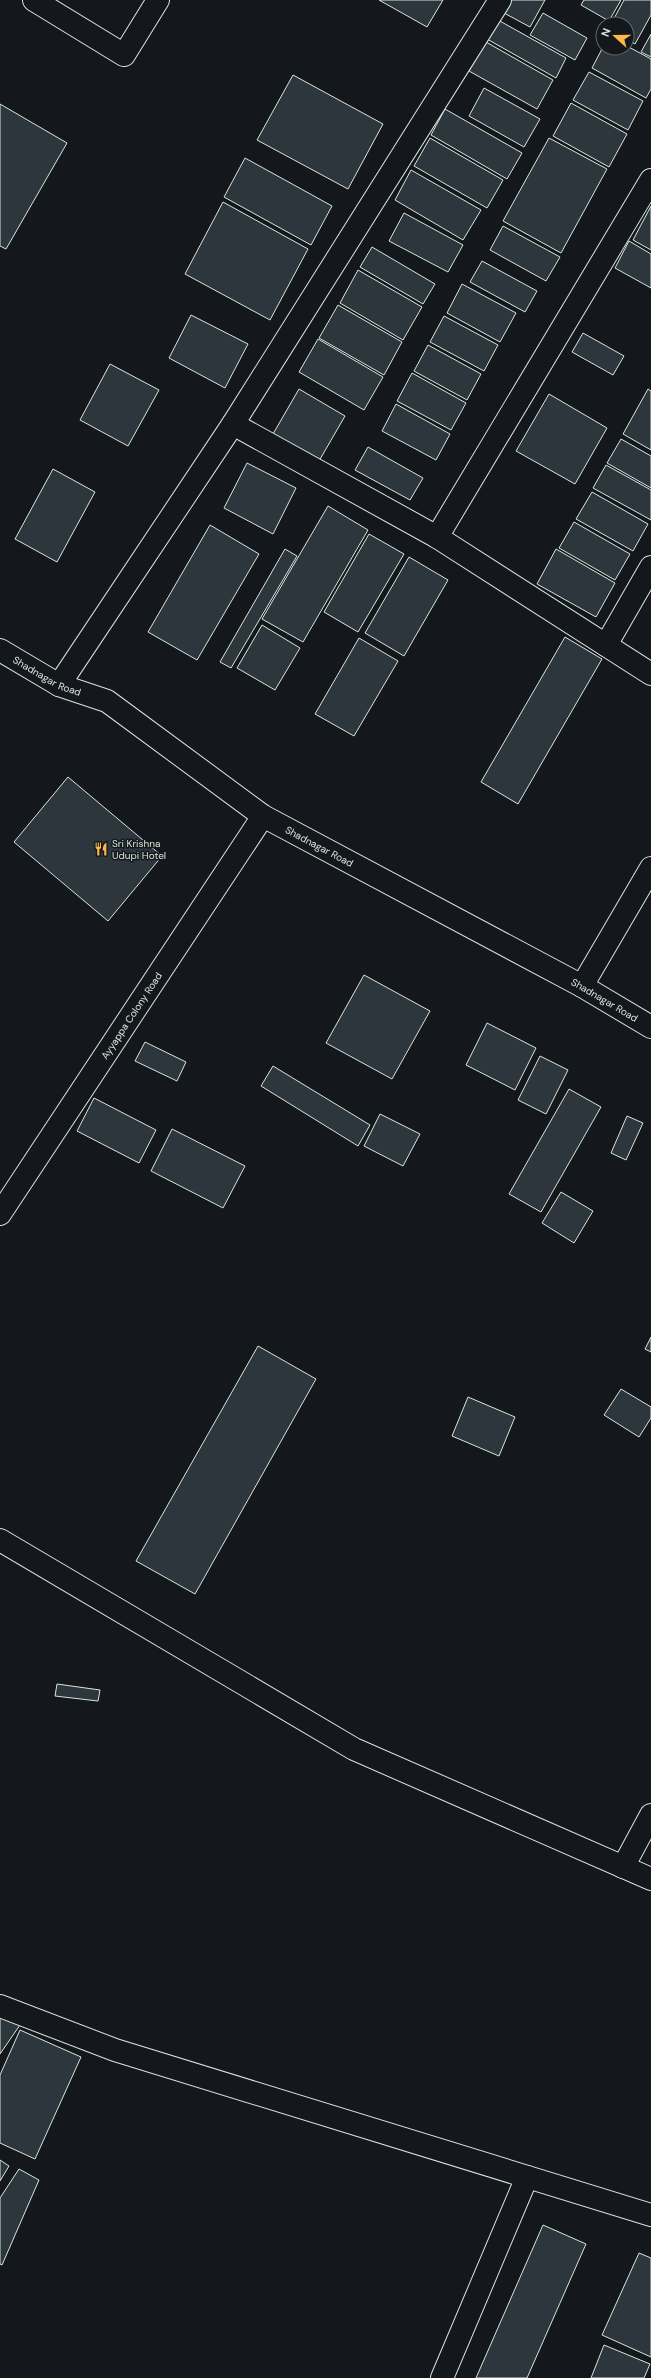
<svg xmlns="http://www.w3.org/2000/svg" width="651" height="2378" font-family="'DM Sans',sans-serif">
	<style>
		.building { fill: #2c363c; stroke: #d8e6dc }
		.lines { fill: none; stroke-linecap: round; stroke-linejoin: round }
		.minor-casing { stroke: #d8e6dc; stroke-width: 24 }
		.major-casing { stroke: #d8e6dc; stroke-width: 24 }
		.minor { stroke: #14181c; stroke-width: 22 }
		.major { stroke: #14181c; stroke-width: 22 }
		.labels { text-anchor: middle; stroke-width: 3; stroke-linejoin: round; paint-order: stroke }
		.street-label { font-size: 10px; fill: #d8e6dc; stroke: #14181c }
		.poi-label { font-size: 10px; fill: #d8e6dc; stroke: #14181c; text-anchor: start }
	</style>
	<rect width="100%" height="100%" fill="#14181c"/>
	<path class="building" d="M379,0h64l-16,27z
		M511,0h34l-15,27 -26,-14z
		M584,0h37l-12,21 -28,-16z
		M624,0h27v15l-16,29 -8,-5v-15h-16z
		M543,13l44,25 -12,22 -45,-25z
		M498,20l68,38 -10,20 -69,-39z
		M651,34v23l-10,-5z
		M486,42l67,38 -16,29 -68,-38z
		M627,46l24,13v30l-5,9 -54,-30 11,-21 24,1z
		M589,72l54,29 -15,29 -55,-30z
		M293,75l90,49 -35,65 -91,-49z
		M484,88l56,31 -16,28 -55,-31z
		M571,103l56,31 -18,33 -56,-31z
		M0,104l67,39 -61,106 -6,-3z
		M445,109l77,44 -15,26 -76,-44z
		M430,138l73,42 -16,28 -73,-42z
		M549,138l58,31 -46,84 -58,-32z
		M245,158l87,48 -21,39 -87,-48z
		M411,170l70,40 -18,30 -68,-40z
		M223,202l85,47 -38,71 -85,-46z
		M651,206v44l-18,-10z
		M404,213l59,32 -15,27 -59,-31z
		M503,226l57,31 -14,24 -56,-31z
		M629,241l22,13v34l-36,-20z
		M372,247l63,37 -12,20 -63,-37z
		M482,261l55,30 -12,21 -55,-30z
		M358,270l64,37 -19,33 -63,-37z
		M462,284l54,29 -16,29 -53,-29z
		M338,305l64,37 -18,33 -65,-37z
		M191,315l57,29 -23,44 -56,-30z
		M444,316l54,29 -14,26 -54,-29z
		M583,333l41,23 -11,19 -41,-23z
		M318,339l65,38 -19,33 -65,-38z
		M428,345l53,29 -14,26 -53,-29z
		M110,364l49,26 -31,56 -48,-26z
		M412,373l54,30 -15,27 -54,-29z
		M299,389l46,27 -26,45 -46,-27z
		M648,389l3,2v59l-28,-16z
		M549,394l58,34 -32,56 -59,-33z
		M396,404l54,30 -14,26 -54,-29z
		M621,439l30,17v32l-44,-25z
		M368,447l55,31 -13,22 -55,-30z
		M247,463l49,25 -23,46 -49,-26z
		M606,465l45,25v30l-58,-32z
		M53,469l42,23 -38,70 -42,-23z
		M592,492l56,32 -15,27 -57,-32z
		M328,506l40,24 -65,112 -41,-23z
		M574,522l56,32 -15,26 -56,-32z
		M210,525l49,29 -62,106 -49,-28z
		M369,534l35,20 -46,78 -34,-20z
		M285,549l12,7 -66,112 -11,-6z
		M556,549l59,34 -19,34 -59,-33z
		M409,557l39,23 -44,76 -39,-23z
		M262,625l38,23 -25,42 -38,-22z
		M565,637l37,22 -84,145 -37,-22z
		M359,638l39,23 -44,75 -39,-22z
		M68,777l94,79 -54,65 -94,-79z
		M364,975l66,36 -38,68 -66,-36z
		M487,1023l49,25 -21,42 -49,-25z
		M145,1042l41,20 -9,19 -42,-20z
		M540,1056l28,14 -22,44 -28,-14z
		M273,1066l97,59 -12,21 -97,-60z
		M569,1089l32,18 -60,105 -32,-18z
		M94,1098l62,32 -17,33 -62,-32z
		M380,1114l40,20 -17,32 -39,-20z
		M627,1116l16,7 -17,37 -15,-7z
		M172,1129l73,37 -22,42 -72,-37z
		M561,1192l32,19 -19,32 -32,-20z
		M651,1337v15l-6,-3z
		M258,1346l58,33 -121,215 -59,-33z
		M621,1389l30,18v11l-12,19 -35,-22z
		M468,1397l47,20 -16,39 -47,-20z
		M57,1684l43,6 -2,11 -43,-5z
		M0,2012l20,13 -20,29z
		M20,2030l61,27 -46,102 -35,-16v-68z
		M0,2160l9,6 -9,15z
		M19,2169l20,11 -37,85 -2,-1v-66z
		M543,2225l43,19 -59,134h-51z
		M639,2253l12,5v99l-49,-22z
		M604,2345l46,19 -6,14h-53z"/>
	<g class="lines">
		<g class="minor-casing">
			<g id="minor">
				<path d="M34,0l90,55 34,-55"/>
				<path d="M233,424l204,113 214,137"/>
				<path d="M437,537l214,-357"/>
				<path d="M606,645l45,-78"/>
				<path d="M59,685l174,-261 267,-424"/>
				<path d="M582,986l69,-118"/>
				<path id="s1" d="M0,1214l263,-398"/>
				<path d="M0,1540l354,209 297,130"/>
				<path d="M623,1867l28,-52"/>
				<path d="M0,2006l115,44 536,165"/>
				<path d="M442,2378l85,-201"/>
			</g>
		</g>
		<g class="major-casing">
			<g id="major">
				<path id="s2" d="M0,650l59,35 48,16 156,115 319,170 69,41"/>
			</g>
		</g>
		<use href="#minor" class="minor"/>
		<use href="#major" class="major"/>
	</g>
	<defs>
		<g id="restaurant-bare" transform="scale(1.08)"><path d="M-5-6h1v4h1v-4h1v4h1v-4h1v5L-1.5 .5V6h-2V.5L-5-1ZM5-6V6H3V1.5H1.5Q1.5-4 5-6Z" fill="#ffb74d" stroke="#14181c" stroke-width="2.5" paint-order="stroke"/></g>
	</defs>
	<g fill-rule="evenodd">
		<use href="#restaurant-bare" x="101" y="849"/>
	</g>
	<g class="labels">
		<g class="street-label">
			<text dy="4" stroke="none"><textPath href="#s2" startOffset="54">Shadnagar Road</textPath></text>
			<text dy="4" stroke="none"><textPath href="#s2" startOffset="377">Shadnagar Road</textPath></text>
			<text dy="4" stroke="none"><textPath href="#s2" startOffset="701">Shadnagar Road</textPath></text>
			<text dy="4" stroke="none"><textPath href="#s1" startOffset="238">Ayyappa Colony Road</textPath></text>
		</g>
		<g class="poi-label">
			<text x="112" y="847">Sri Krishna<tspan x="112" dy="12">Udupi Hotel</tspan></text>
		</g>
	</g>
	<g transform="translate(615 36) rotate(291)"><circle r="19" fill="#14181c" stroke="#626a69"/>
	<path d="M0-3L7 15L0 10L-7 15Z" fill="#ffb74d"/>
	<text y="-6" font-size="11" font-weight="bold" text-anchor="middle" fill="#d8e6dc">N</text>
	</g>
</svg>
